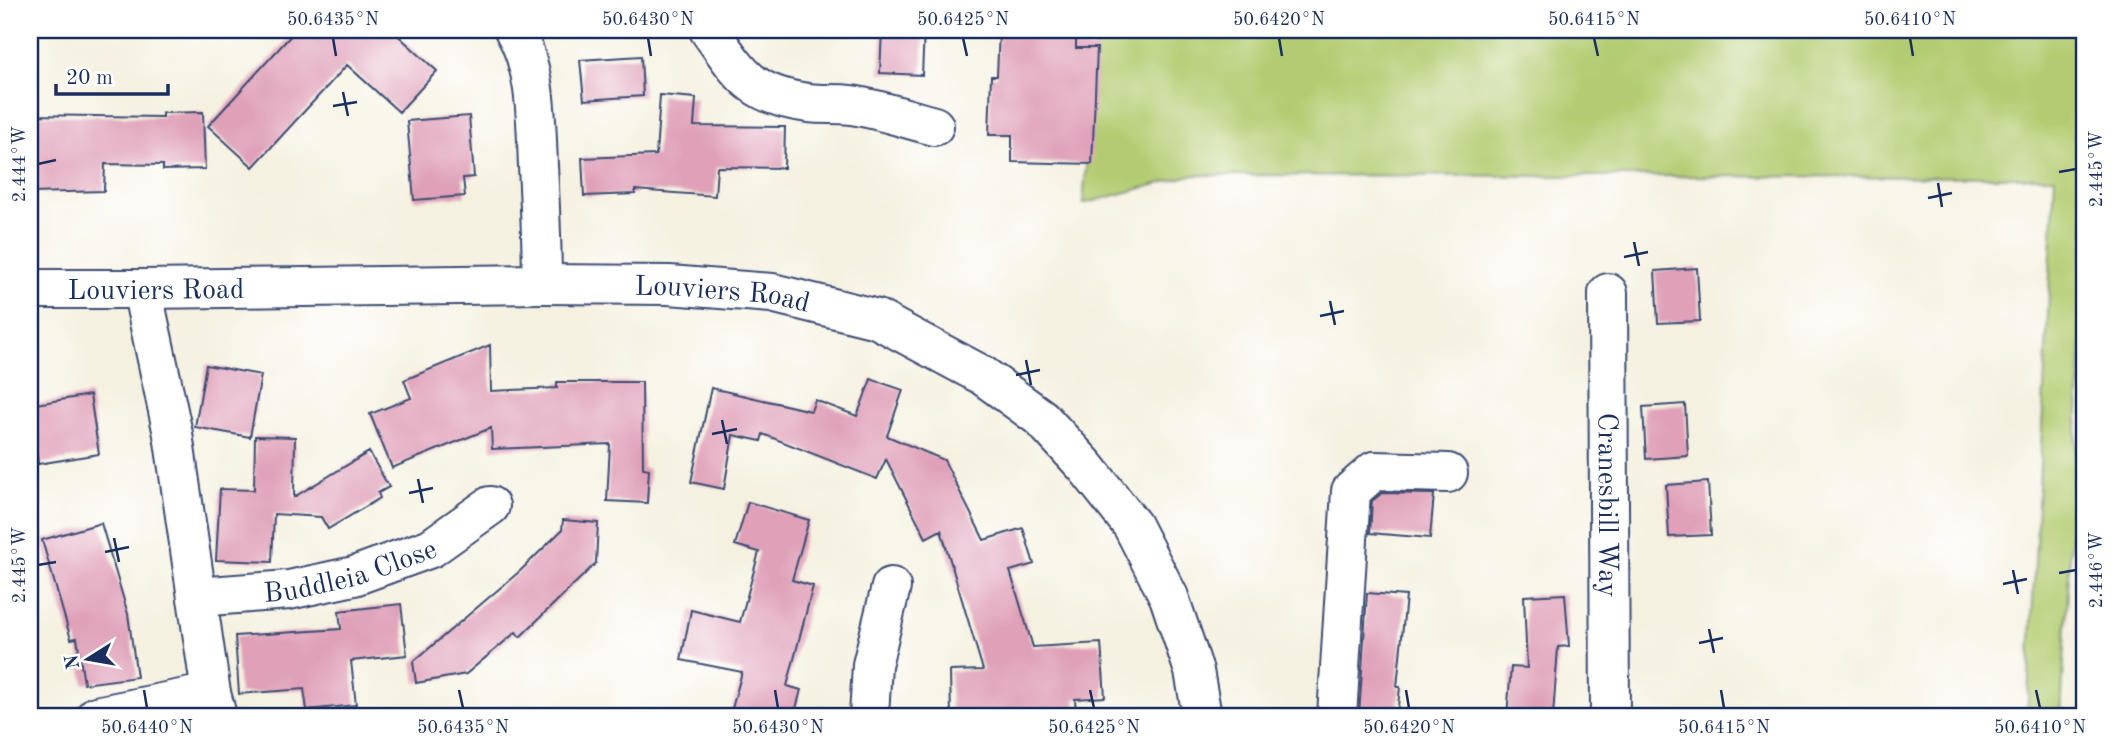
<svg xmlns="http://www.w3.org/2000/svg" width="2115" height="746" font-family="'Old Standard TT',serif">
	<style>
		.green { fill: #b3cc71; stroke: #677e68; stroke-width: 2 }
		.building { fill: #dfa0b8 }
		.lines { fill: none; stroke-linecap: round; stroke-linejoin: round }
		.minor-casing { stroke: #3c4c72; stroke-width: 42 }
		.minor { stroke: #fff; stroke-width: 38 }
		.ticks { fill: none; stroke: #1b2f5e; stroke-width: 2.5 }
		.labels { text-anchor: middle; stroke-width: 7; stroke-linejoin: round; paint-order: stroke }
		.street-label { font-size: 28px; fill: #1b2f5e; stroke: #fff }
		.neatline { fill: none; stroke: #1b2f5e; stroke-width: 2.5 }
		.ticks-label { font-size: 18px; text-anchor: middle; fill: #1b2f5e }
	</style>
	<rect width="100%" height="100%" fill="#fff"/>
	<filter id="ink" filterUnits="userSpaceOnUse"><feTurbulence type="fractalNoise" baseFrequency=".0143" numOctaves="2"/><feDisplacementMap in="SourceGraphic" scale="14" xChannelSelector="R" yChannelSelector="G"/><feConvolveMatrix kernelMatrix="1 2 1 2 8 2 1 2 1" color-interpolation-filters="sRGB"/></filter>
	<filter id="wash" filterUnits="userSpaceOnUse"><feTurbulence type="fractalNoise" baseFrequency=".00686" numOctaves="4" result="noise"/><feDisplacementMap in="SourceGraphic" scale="28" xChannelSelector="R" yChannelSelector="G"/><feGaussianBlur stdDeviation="1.57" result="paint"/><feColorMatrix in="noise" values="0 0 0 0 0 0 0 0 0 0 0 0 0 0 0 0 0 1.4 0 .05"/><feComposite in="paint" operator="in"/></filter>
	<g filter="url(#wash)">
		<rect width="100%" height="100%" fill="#f5f1e1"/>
		<path class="green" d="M1097,30h988v258l-24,428h-34l28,-539 -864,-2 -108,29z"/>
		<g id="blocks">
			<path class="building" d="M296,30h96l45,41 -38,41 -52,-47 -94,102 -45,-41z
				M882,30h42l-2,45 -42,-2z
				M999,30h77v18h21l-5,116 -80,-2v-27h-23l2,-59h6z
				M641,56l2,40 -59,4 -4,-40z
				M660,95l36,3 -2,28 91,1 -1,41 -67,-1 -2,29 -80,-6v4l-51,2 -2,-38 74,-3z
				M203,112l2,57 -42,1v-5l-58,-1 -1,27 -74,2v-78l132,2v-4z
				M469,116l5,61 -11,1 2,18 -51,4 -7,-79z
				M1697,268l3,53 -42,2 -3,-52z
				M490,345l1,46 66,-3v-6h85l1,86 6,1 -2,34 -40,-2 3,-57 -118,5 -1,-21 -99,40 -22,-54 41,-16 -7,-18z
				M206,365l55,10 -11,62 -55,-10z
				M871,379l32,11 -16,46 57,24 40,80 39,-12 11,36 -24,7 23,76 68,-4 4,54 -30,2 1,17h-125l-1,-45 33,-1 -42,-140 -15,8 -40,-79 -9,20 -114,-45 -2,7 -28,-6 -9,54 -33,-7 20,-94 100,23 4,-11 42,16z
				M90,395l9,59 -61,10 -8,-59z
				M1685,404l3,52 -42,3 -3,-52z
				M255,436l40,1 -1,60 75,-45 20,35 -11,6 2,5 -52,31 -7,-12 -47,-3 -2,48 -56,-2 4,-71 34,1z
				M1708,482l3,53 -42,2 -3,-52z
				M1382,493l52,1 -4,44 -60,-5 2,-32z
				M748,502l61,18 -17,60 21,6 -26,100 14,4 -7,26h-64l12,-44 -61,-12 10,-50 49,12 19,-70 -24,-7z
				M563,520l35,3 -2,40 -76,74 -4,-5 -50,42 -50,9 -3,-21 107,-91 42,-41z
				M101,523l27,91 9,63 -53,7 -7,-46 -6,1 -29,-99z
				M1367,593l39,3 -9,91h3l-3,29h-38z
				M1565,594l4,52 -11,1 -5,69h-46l4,-49 16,1 -3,-72z
				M401,604l6,51 -56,6 5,44 -49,5 -3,-21 -65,5 -4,-58 106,-7 -2,-18z"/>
		</g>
	</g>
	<g filter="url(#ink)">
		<use href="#blocks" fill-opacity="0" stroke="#3c4c72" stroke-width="2"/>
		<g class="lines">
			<g class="minor-casing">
				<g id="minor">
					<path d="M514,30c23,38 22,92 24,136 2,39 4,78 4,118"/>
					<path d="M709,30c32,44 40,65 99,73 14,2 29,0 43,2 28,4 56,14 83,21"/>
					<path id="s1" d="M30,289h112l400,-5 127,1 103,8 105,26 105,56 59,43 45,49 46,58 37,72 25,74 8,45"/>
					<path d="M142,289l31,145 38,259 6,23"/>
					<path id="s2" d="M1608,293l2,423"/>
					<path id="s3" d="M197,597l92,-7 65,-14 77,-28 59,-42"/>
					<path d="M96,716l115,-23"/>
					<path d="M869,716l3,-51 19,-78"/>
					<path d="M1337,716l14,-225 23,-20 74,2"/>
				</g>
			</g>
			<use href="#minor" class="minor"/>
		</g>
	</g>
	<path class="ticks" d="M333,38l3,18M648,38l3,18M963,38l4,18M1279,38l3,18M1594,38l4,18M1910,38l3,18M343,92l5,24M333,106l24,-4M38,164l18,-4M2059,172l17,-3M1938,183l4,24M1928,198l24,-5M1634,242l5,24M1624,257l24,-5M1330,301l5,24M1320,316l24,-5M1026,360l5,25M1016,375l24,-5M722,420l5,24M712,434l25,-5M418,479l5,24M409,493l24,-5M114,538l5,24M105,552l24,-5M38,565l18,-3M2013,570l5,24M2059,573l17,-3M2003,584l24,-5M1709,629l5,24M1699,643l24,-5M144,690l3,18M459,690l4,18M775,690l3,18M1090,690l4,18M1406,690l3,18M1721,690l3,18M2036,690l4,18"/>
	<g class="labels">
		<g class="street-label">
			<text dy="10" stroke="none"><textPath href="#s1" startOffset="126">Louviers Road</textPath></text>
			<text dy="10" stroke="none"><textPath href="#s1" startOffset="693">Louviers Road</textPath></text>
			<text dy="10" stroke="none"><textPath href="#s2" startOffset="212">Cranesbill Way</textPath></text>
			<text dy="10" stroke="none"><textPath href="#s3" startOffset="156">Buddleia Close</textPath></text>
		</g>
	</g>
	<rect width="2115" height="746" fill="none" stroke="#fff" stroke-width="77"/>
	<g transform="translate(88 659) rotate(259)" stroke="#ffffff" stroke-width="5" paint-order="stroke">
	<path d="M0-5L12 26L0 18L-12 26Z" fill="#1b2f5e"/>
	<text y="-10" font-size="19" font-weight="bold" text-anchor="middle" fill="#1b2f5e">N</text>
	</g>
	<path d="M56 84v10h112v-10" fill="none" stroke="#1b2f5e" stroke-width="3.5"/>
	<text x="66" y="84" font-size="21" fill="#1b2f5e" stroke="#ffffff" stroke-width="5" paint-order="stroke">20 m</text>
	<rect x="38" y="38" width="2038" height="670" class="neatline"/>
	<g class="ticks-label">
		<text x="333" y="25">50.6435°N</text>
		<text x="648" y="25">50.6430°N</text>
		<text x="963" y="25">50.6425°N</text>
		<text x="1279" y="25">50.6420°N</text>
		<text x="1594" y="25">50.6415°N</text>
		<text x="1910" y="25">50.6410°N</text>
		<text transform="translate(19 164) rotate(-90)" y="6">2.444°W</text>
		<text transform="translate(2096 169) rotate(-90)" y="6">2.445°W</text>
		<text transform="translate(19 565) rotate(-90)" y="6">2.445°W</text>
		<text transform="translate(2096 570) rotate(-90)" y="6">2.446°W</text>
		<text x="147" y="733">50.6440°N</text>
		<text x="463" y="733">50.6435°N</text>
		<text x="778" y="733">50.6430°N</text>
		<text x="1094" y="733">50.6425°N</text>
		<text x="1409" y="733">50.6420°N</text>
		<text x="1724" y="733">50.6415°N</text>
		<text x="2040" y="733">50.6410°N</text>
	</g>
</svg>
